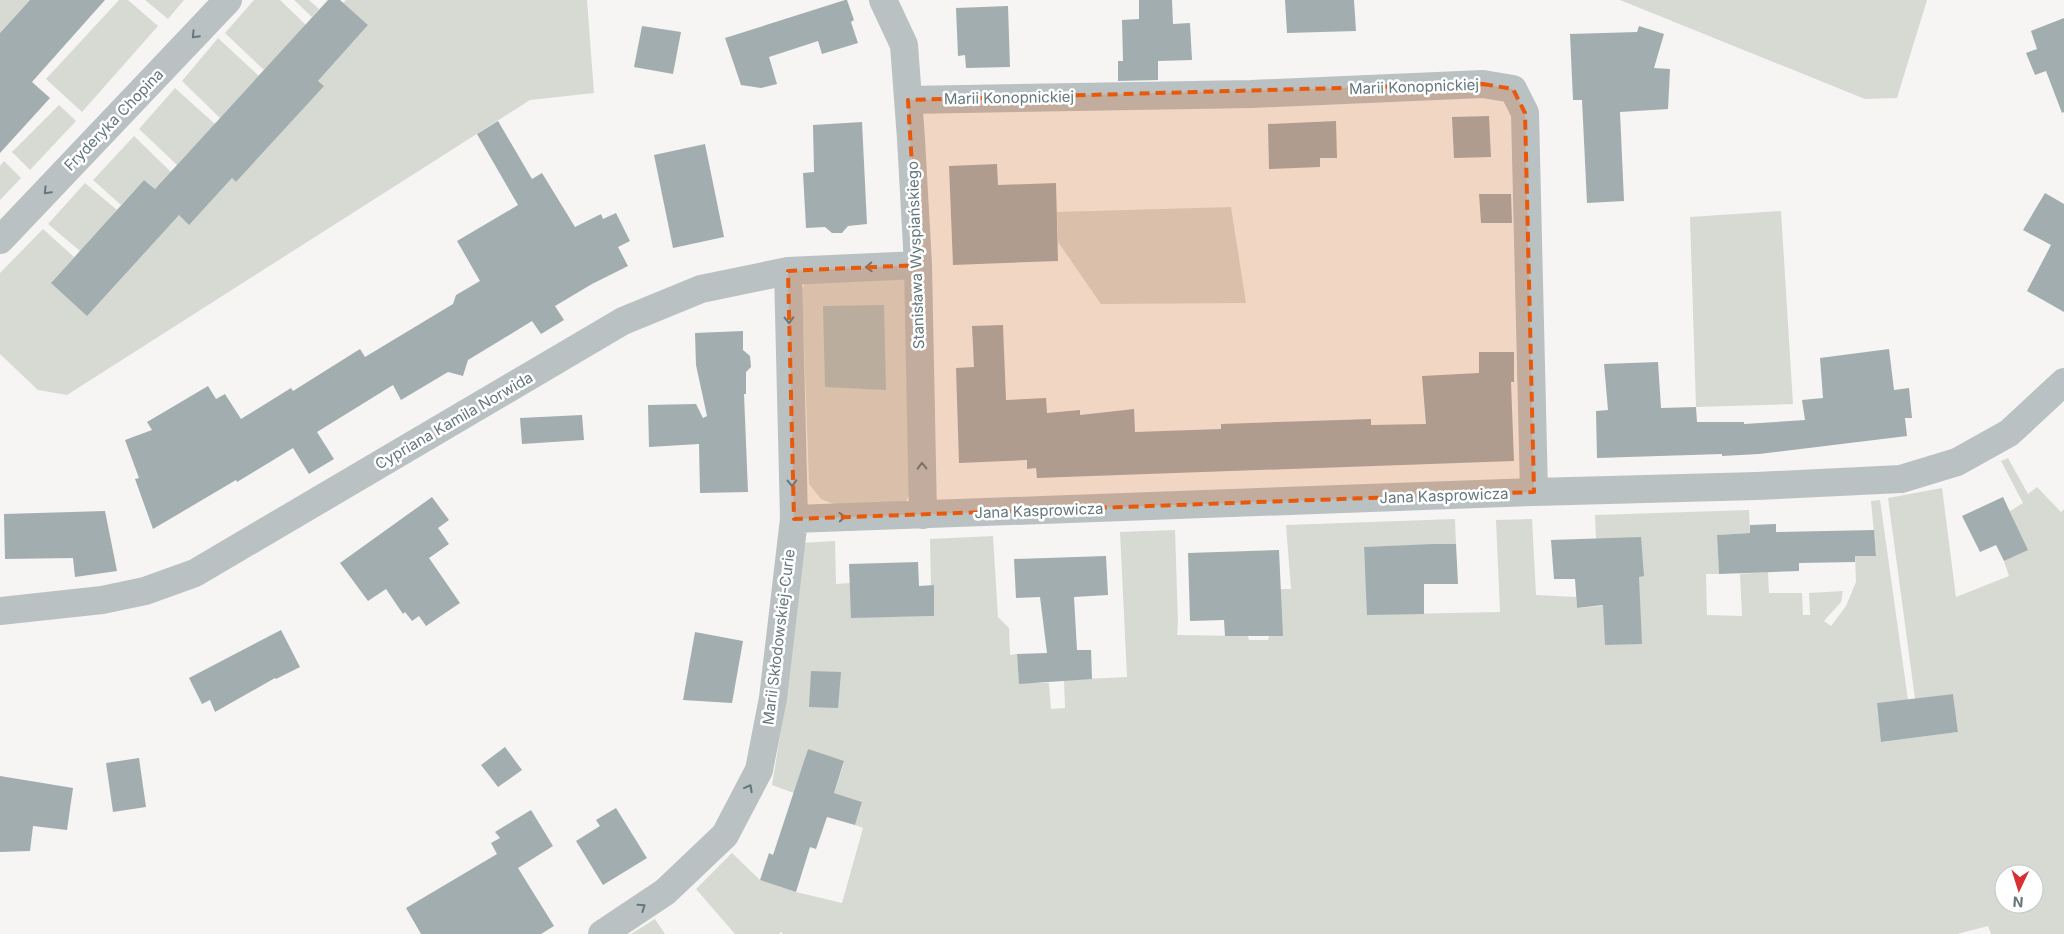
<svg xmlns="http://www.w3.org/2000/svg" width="2064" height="934" font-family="Inter,sans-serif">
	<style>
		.green { fill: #d7dad2; fill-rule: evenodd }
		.water { fill: #b1c2c3 }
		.building { fill: #a2adb0 }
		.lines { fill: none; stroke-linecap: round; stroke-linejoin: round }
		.minor { stroke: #bac1c2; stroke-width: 28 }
		.oneway { stroke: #63777c }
		.marked { fill: #e8590c; fill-opacity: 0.2; stroke: #e8590c; stroke-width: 4; stroke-dasharray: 10 6; stroke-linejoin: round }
		.labels { text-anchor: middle; stroke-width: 5; stroke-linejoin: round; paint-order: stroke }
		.street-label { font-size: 15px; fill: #63777c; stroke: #fff }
	</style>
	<rect width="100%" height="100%" fill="#f6f5f3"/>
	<path class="green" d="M0,0h30l-30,33z
		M119,0h9l30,26 -76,86 -36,-33z
		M145,0h39l-16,19z
		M254,0h26l26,25 -42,45 -39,-37z
		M294,0h15l10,9 -7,8z
		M346,0h241l7,93 -64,7 -463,295 -29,-5 -38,-36v-81l43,-44 31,28 -23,26 128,-68 10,9 43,-46 4,4 87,-96 -5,-5 50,-56 -25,-22z
		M1620,0h307l-30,98 -32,1z
		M218,38l41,38 -39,42 -38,-37z
		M175,88l40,36 -38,41 -38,-36z
		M59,105l17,16 -46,49 -18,-18z
		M134,136l37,36 -16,17 -11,-9 -23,25 -28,-25z
		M4,161l17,17 -21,22v-34z
		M85,183l32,27 -37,41 -32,-27z
		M1231,207l15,96 -145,1 -43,-62 -1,-30z
		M1781,211l12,193 -97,3 -6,-190z
		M903,278l5,9 6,200 -9,16 -69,2 -15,-6 -12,-15 -7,-195 5,-9z
		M2008,458l20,36 9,-7 24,25 3,-3v425h-73l-3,-8 -31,8h-1174l-2,-2 -2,2h-44l-39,-45 36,-36 28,27 36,12 46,11 21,-75 -8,-3 7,-23 -28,-9 10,-30 -36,-14 -14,44 -22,-8 16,-98 12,-144 35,-2 1,43 14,-1 36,34 48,-1v-31h-3l-1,-46 63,-3 5,81 11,11 1,27 7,-1 2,29h30l2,26 14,-1 -1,-28 63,-3 -7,-145 55,-2 3,92 -1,13 71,1 1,4h19l1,-4h12v-47h10l-5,-64 169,-6 1,25 -92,3 1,23h11l24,44 100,-2 -4,-92 36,-1 4,76 40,2 1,11 25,-2 -1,-28 43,-2 -48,-37 -1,-24 154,-5 1,23 -33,2 2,39h-13l1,41 35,1 -2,-42 28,-2 1,21h33l1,22h7l-1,-22 34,-2 -2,11 -17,19 7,5 15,-20 10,-24 -1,-26 21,-1 -5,-54 9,-1 28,200 -31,3 5,39 76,-10 -5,-38 -38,5 -27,-201 54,-10 14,109 53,-21 -5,-15 23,-11 -17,-39 13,-8 -22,-42zM2004,874h30v30h-30z
		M655,919l10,15h-34z"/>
	<path class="water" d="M884,305l2,85 -61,-3 -2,-81z"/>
	<path class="building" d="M30,0h75l-73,82 18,16 -50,55v-120z
		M328,0h12l28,25 -50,56 6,5 -88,96 -4,-4 -43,47 -10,-10 -92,101 -36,-33 93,-103 11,9z
		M845,0h2l7,20 -3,2 7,21 -36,11 -4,-13 -49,16 8,27 -16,4 -20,-3 -16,-47z
		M1139,0h33l1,24 17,-1 2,37 -34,1v19l-40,1v-20h5l-1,-41 17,-1z
		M1285,0h69l2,31 -69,2z
		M1008,6l2,61 -44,1 -1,-13 -7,1 -2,-48z
		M2064,18v94l-2,1 -16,-42 -11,4 -9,-22 11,-4 -6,-18z
		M642,26l39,6 -8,42 -39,-7z
		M1639,26l25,8 -10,34 16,1 -2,40 -48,3 4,89 -37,2 -5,-103h-9l-3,-66 67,-2z
		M1489,116l2,41 -37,1 -2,-41z
		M498,121l34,58 10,-6 33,54 26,-13 2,5 13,-6 14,28 -12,6 10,19 -36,18 -37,22 9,14 -23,14 -9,-13 -64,39 -5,16 -15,-4 -47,28 -8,-15 -76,47 17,27 -25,15 -16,-26 -56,34 -1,-2 -83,49 -18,-50 4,-1 -14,-38 27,-10 -5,-8 61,-36 8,13 9,-5 16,25 50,-31 2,3 67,-42 5,8 88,-53 3,-9 24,-14 -23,-40 61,-36 -41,-71z
		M1336,121l1,37h-17v9l-51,2 -1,-45z
		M862,122l5,102 -19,2 -6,7h-10l-7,-6 -19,1 -3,-55 11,-1 -1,-47z
		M705,144l19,93 -51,11 -19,-93z
		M997,164l1,21 58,-2 2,78 -105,4 -4,-99z
		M2045,193l19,11v108l-37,-21 24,-46 -28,-15z
		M1479,194h32l1,29h-31z
		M1003,325l3,75 40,-2 1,15 33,-3v5l54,-6 1,23 86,-3v-5l150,-5v6l55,-1 -4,-48 57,-3v-21h35v30h-3l3,79 -477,17 -1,-10 -9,1v-9l-68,3 -3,-95 18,-1 -2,-41z
		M743,331v19l7,6 1,11 -5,5v22h-2l4,98 -48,1 -1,-49 -50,3 -1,-42 48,-1 7,14 4,-2 -11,-51 -1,-32z
		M1889,349l5,41 15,-2 3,30h-7l2,18 -148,18 -37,2v-2l-125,4 -1,-47 12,-1 -4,-46 54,-2 3,46 35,-1 1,15h47v2l61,-4 -3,-20 21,-2 -3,-40z
		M582,415l2,25 -62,4 -2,-26z
		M432,497l17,23 -11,8 11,16 -20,14 31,45 -34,23 -7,-10 -7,5 -7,-9 -2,2 -17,-25 -18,12 -28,-38z
		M2003,497l25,53 -24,11 -8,-16 -16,7 -18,-36z
		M105,511l12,60 -42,6 -2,-19 -68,1 -1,-45z
		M1776,524v8l98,-2 2,26h-21v6l-56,1v8l-80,3 -2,-39 33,-2v-8z
		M1641,537l3,39 -5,1 3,67 -37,1 -2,-40 -26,3 -2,-29h-21l-3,-39z
		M1433,544h23l2,40h-34v30l-57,1 -3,-68z
		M1279,550l4,86h-58l-1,-16 -34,1 -2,-68z
		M1106,556l2,39 -34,2 3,53h14l1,29 -73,5 -2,-30 30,-1 -7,-56 -24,1 -2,-39z
		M918,562l1,24 15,-1v31l-83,2 -2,-54z
		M281,630l19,37 -24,12 -1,-1 -60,34 -5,-12 -8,4 -13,-26z
		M695,632l48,9 -11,62 -49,-3z
		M811,671l30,1 -3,36 -29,-1z
		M1953,694l5,38 -77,10 -4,-39z
		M505,747l17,23 -24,17 -17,-22z
		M808,749l36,12 -10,32 28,9 -7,23 -28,-8 -11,32 -6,-2 -14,45 -36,-12 9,-27 4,2z
		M139,758l7,49 -33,5 -7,-49z
		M0,776l73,12 -6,42 -34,-4 -3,25 -30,1z
		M616,808l31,50 -44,27 -27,-44 24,-15 -4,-6z
		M531,810l22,36 -35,22 36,58 -13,8h-120l-15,-26 91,-54 -6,-11 9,-5 -5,-6z"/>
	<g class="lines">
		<path class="minor" d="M883,0l21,45 7,94 7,126 5,250
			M908,100l343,-6 232,-10 30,5 12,24 9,379
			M0,240l228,-240
			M794,519l740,-27 223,-6 144,-7 56,-17 52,-29 55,-51
			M0,611l102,-11 43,-9 50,-18 428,-252 78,-32 87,-18 130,-6
			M602,934l63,-42 60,-57 34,-65 14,-72 21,-179 -6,-248"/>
	</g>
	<defs><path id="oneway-chevron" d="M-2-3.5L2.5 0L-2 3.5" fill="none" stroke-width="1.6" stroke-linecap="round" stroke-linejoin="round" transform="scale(1.25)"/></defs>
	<g class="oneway">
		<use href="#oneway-chevron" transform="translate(195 35) rotate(134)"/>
		<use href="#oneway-chevron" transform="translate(47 191) rotate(134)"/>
		<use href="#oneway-chevron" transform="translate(869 267) rotate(177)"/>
		<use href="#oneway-chevron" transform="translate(789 320) rotate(89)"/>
		<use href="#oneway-chevron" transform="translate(922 466) rotate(-91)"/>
		<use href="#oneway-chevron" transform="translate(792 483) rotate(89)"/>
		<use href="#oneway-chevron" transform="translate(842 517) rotate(-2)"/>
		<use href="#oneway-chevron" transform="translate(749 788) rotate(-62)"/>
		<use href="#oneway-chevron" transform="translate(642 907) rotate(-34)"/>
	</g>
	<path class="marked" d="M1483,84l30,5 12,24 9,379 -740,27 -6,-248 130,-6 -10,-165z"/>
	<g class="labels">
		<g class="street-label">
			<text transform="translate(1414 87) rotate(-2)" y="5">Marii Konopnickiej</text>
			<text transform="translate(1009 98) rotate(-1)" y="5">Marii Konopnickiej</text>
			<text transform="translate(114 120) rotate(-46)" y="5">Fryderyka Chopina</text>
			<text transform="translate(916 255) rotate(-92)" y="5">Stanisława Wyspiańskiego</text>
			<text transform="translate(454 421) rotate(-30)" y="5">Cypriana Kamila Norwida</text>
			<text transform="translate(1444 496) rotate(-2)" y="5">Jana Kasprowicza</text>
			<text transform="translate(1039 511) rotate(-2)" y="5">Jana Kasprowicza</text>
			<text transform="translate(779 637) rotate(-83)" y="5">Marii Skłodowskiej-Curie</text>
		</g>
	</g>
	<g transform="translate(2019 889) rotate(184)"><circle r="24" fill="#ffffff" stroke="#c1c9cb"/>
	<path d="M0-4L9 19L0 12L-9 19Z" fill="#d83133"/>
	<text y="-8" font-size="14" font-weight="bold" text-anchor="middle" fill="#63777c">N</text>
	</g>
</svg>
